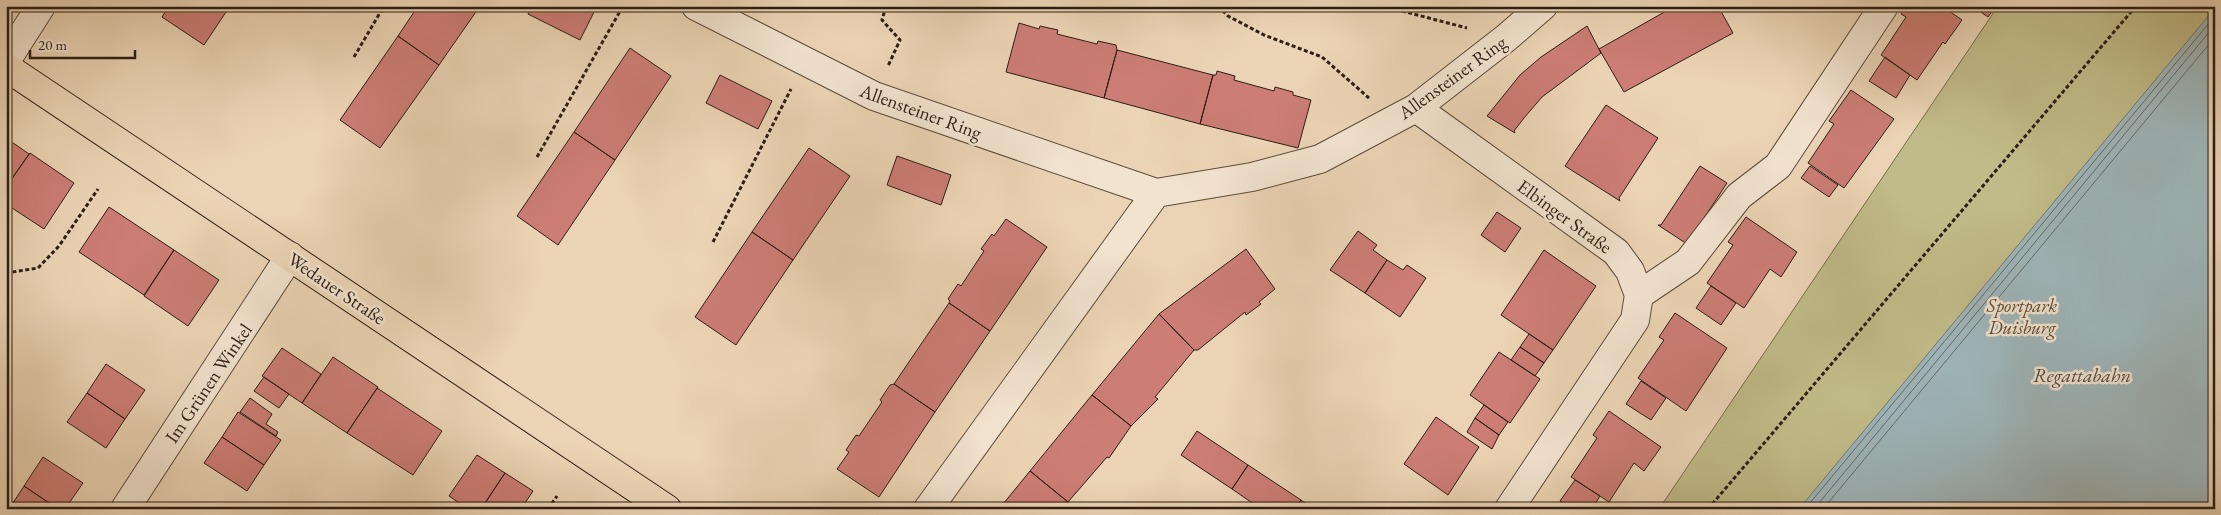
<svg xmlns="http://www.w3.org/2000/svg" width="2221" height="515" font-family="'EB Garamond',serif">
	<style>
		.green { fill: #c0bb88; stroke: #766c4e }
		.water { fill: #9eb5b9; stroke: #707877 }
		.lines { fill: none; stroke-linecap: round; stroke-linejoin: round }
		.shore { stroke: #656967; stroke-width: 1 }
		.building { fill: #cc7d75; stroke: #2c1d15 }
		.minor-casing { stroke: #5c4b3d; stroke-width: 30 }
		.major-casing { stroke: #2c1d15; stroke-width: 30 }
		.path { stroke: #2c1d15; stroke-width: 3; stroke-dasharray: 4 2.5; stroke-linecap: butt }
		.minor { stroke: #f2e3cf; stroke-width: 28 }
		.major { stroke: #ebd4b5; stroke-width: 28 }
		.labels { text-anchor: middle; stroke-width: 5; stroke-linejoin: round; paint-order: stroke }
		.street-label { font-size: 19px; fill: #2c1d15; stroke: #f2e3cf }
		.park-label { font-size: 19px; font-style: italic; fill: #584c38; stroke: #f2e3cf }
		.water-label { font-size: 20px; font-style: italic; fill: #4e4b46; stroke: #f2e3cf }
	</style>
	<rect width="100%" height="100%" fill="#ebd4b5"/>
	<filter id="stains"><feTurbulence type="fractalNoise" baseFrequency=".004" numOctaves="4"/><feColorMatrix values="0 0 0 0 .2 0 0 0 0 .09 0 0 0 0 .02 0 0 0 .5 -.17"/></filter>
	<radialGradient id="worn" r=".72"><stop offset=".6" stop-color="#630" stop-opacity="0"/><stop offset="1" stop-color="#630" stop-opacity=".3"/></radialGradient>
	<path class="green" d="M1998,6h217v503h-556z"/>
	<path class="water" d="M2215,8v501h-416z"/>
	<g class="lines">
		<path class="shore" d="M1805,509l410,-493
			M1814,509l401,-484
			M1823,509l392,-472"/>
	</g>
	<path class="building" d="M169,6h61l-26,39 -42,-28z
		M418,6h62l-41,59 -41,-29z
		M532,6h50l12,6 -14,28 -52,-26z
		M1675,6h43l15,27 -109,59 -25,-43z
		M1906,6h36l20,14 -17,24 -2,-2 -26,38 -36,-25 25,-38 -5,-3z
		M1972,6h24l-8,11z
		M1019,23l20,6 1,-3 18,4 -1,4 40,10 1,-3 18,4 1,5 -13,48 -98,-26z
		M1587,26l14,27 -59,44 -18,21 -10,13 1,2 -28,-17 33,-41 21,-18z
		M398,36l41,29 -59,83 -40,-28z
		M630,48l41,28 -56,84 -41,-28z
		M1117,50l96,25 -13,49 -96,-26z
		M1885,57l25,18 -14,23 -27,-17z
		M1217,71l18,5 -1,4 40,11 1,-4 18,5v3l18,5 -13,48 -98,-24 13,-49h3z
		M720,75l52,26 -14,28 -52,-26z
		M1851,90l43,29 -50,69 -36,-25 26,-39 -5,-3z
		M1606,105l52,33 -39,60 1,3 -55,-35z
		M574,132l41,28 -57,85 -41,-29z
		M6,138l23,16 -23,33z
		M809,148l41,28 -57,84 -41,-28z
		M30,153l44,30 -30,46 -38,-25v-17z
		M897,156l54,19 -10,30 -54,-20z
		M1700,166l27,17 -40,61 -29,-19h3z
		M1810,166l28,19 -9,12 -28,-19z
		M109,207l65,43 -30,45 -65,-43z
		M1497,212l24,16 -16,24 -24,-17z
		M1746,217l51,35 -16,25 -11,-8 -26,39 -37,-25 26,-38 -5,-3z
		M1006,219l41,28 -57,84 -41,-28 1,-2 -2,-2 10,-15 3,2 23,-35 -3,-2 11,-15 2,2z
		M1358,231l19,14 -4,5 14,10 -22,33 -35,-23z
		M752,232l41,28 -57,85 -41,-28z
		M1246,249l29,40 -16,13 2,2 -15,11 -1,-3 -47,38h-4l-35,-36z
		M174,250l45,30 -31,46 -44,-30z
		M1544,250l52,36 -43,64 -52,-35z
		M1387,260l16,10 4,-5 19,13 -26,39 -35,-24z
		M1711,286l25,17 -15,22 -25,-17z
		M949,303l41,28 -55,81 -41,-28z
		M1675,313l52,35 -41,63 -48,-33 26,-38 -5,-3z
		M1159,314l35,36 -39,47 3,2 -27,27 -39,-31z
		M1529,334l24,16 -9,13 -24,-16z
		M1520,347l24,16 -9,13 -24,-16z
		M282,348l39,26 -19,29 -40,-27z
		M1499,352l41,27 -30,44 -40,-28z
		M333,357l45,30 -31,46 -45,-30z
		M106,364l39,26 -20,29 -38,-26z
		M264,377l25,17 -10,14 -25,-17z
		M1641,381l25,17 -15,22 -25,-16z
		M894,384l41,28 -56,85 -42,-28 12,-17 -3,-2 10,-15 3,1 23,-34 -2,-2 10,-15z
		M377,388l65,43 -29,44 -66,-42z
		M87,393l38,26 -19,29 -39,-26z
		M1092,395l39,31 -22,32 -2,-1 -39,45 -38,-31z
		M250,398l22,16 -6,10 12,8 -2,4 -36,-24z
		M1484,405l24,17 -9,13 -24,-17z
		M1609,411l52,36 -17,24 -10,-8 -25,39 -38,-25 26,-39 -4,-3z
		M238,412l43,28 -17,25 -42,-28z
		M1436,417l43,30 -31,48 -44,-31z
		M1475,418l24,17 -7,14 -25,-17z
		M1197,431l51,34 -16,24 -51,-34z
		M222,437l42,28 -17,26 -43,-28z
		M477,455l28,18 -24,36h-13l-19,-13z
		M43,457l40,26 -18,26h-7l-34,-23z
		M1248,465l53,35 -6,9h-34l-29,-20z
		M1030,471l38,31 1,4 -2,3h-68z
		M505,473l28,18 -12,18h-40z
		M1575,480l25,16 -8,13h-21l-11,-8z
		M24,486l34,23h-49z
		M1301,500l12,9h-18z"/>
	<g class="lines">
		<g class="minor-casing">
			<path id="minor" d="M696,6l178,90 282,97 96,-16 68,-18 96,-51 90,-70 37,-32
				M6,61l35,-55
				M1416,108l200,144 14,19 9,24 -4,25 -126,189
				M1639,295l49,-33 51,-66 39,-30 106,-160
				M125,509l165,-253
				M928,509l228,-316"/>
		</g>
		<g class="major-casing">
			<path id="major" d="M6,67l661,442"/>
		</g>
		<path class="path" d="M886,6l-4,14 18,20 -12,26
			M1218,6l10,10 36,19 58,22 47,41
			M1383,6l84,22
			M354,57l30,-51
			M537,157l86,-151
			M713,242l78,-153
			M6,273l32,-5 21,-22 39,-57
			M548,509l9,-13
			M1708,509l428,-503"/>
		<use href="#minor" class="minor"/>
		<use href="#major" class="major"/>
	</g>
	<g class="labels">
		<g class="street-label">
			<text transform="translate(1452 77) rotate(-36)" y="7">Allensteiner Ring</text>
			<text transform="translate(921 111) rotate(20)" y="7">Allensteiner Ring</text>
			<text transform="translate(1565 216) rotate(36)" y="7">Elbinger Straße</text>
			<text transform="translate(337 288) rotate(34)" y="7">Wedauer Straße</text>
			<text transform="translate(208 383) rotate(-56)" y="7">Im Grünen Winkel</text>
		</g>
		<g class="park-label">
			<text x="2022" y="312">Sportpark<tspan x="2022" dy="22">Duisburg</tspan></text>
		</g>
		<g class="water-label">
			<text x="2082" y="382">Regattabahn</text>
		</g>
	</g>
	<rect width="2221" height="515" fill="none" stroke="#ebd4b5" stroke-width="25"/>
	<rect x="8" y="8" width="2206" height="500" fill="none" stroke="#2c1d15" stroke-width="2.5"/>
	<rect x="12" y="12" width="2196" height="490" fill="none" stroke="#2c1d15"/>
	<path d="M30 50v8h105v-8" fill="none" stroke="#2c1d15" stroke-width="2.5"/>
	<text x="38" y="50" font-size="15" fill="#2c1d15" stroke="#f2e3cf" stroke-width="4" paint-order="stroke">20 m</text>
	<rect width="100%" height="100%" filter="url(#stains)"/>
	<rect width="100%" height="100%" fill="url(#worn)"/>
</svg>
